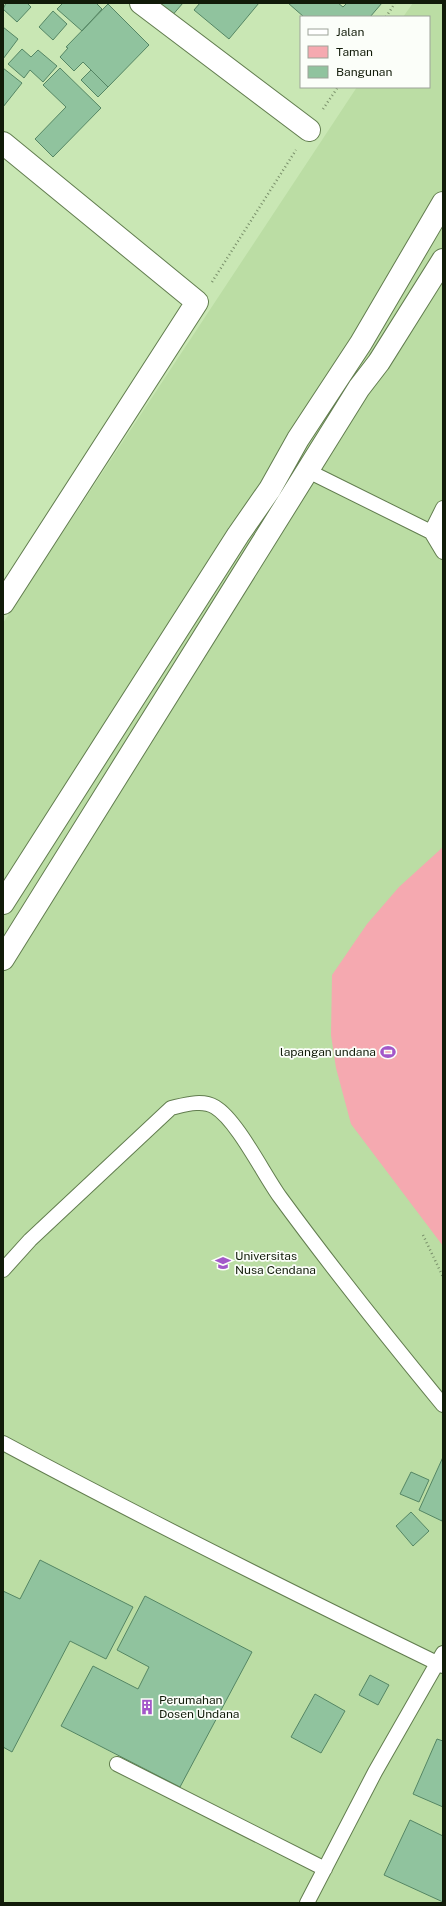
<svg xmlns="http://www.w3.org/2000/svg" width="446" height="1906" font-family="'Public Sans',sans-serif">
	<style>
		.built { fill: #bbdda4 }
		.green { fill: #f5a9b0 }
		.building { fill: #90c39e; stroke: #558664 }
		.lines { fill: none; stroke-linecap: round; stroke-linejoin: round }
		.service-casing { stroke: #627d4f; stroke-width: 16 }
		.minor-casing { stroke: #627d4f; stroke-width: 24 }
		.path { stroke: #798f6a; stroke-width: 2.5; stroke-dasharray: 1 3; stroke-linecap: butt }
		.service { stroke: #fff; stroke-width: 14 }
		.minor { stroke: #fff; stroke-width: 22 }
		.labels { text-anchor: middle; stroke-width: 3.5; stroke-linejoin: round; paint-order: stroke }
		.poi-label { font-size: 12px; fill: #111b09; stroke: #fbfef9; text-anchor: start }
	</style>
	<rect width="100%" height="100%" fill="#c9e7b4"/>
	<path class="built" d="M413,3h30v1900h-440v-1280l354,-536h72v-70h-26z"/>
	<path class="green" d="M443,847v399l-92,-122 -15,-56 -5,-33 1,-60 35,-51 32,-37z"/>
	<path class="building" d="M6,3h23l-1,1 3,3 -14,15 -14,-13z
		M63,3h33l6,6 -20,22 -25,-22z
		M152,3h31l-13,15z
		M200,3h59l-30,36 -35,-29z
		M288,3h50l5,4 4,-4h35l-12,14h-66z
		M108,4l41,41 -41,42 -25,-25 -9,9 -14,-14 8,-9 -2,-1z
		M53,11l14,13 -14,16 -14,-13z
		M3,27l15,12 -15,20z
		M22,49l9,8 7,-7 19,16 -14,16 -13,-12 -6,8 -16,-14z
		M3,68l19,15 -19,24z
		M60,68l41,40 -48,49 -18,-18 31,-32 -23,-22z
		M91,70l17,17 -10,10 -17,-17z
		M443,1457v60l-1,4 -23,-11z
		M411,1472l18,8 -10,22 -19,-8z
		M411,1512l18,19 -16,15 -17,-20z
		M40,1560l93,47 -27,52 -36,-18 -58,111 -9,-5v-156l17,8z
		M145,1596l107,56 -72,135 -119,-61 32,-60 45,23 11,-22 -32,-17z
		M370,1675l19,10 -11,20 -19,-10z
		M315,1694l30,17 -24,42 -30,-16z
		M437,1739l6,2v66l-30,-13z
		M410,1820l33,16v66l-59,-27z"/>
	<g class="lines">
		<g class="service-casing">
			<path id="service" d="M308,471l123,61h12
				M431,532l12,-24
				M431,532l12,20
				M3,1270l27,-30 141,-132c13,-3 31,-9 44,-1 22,13 49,68 65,90 52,71 107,140 163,208
				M3,1443c145,78 292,151 440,223
				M117,1764l208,105
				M307,1903l68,-131 68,-119"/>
		</g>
		<g class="minor-casing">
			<path id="minor" d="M141,3l168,127
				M3,143l194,159 -194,301
				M3,903l235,-368 32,-46 28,-50 63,-96 82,-140
				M3,959l356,-571 20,-26 64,-102"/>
		</g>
		<path class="path" d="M386,17l9,-14
			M323,109l15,-22
			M212,282l84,-132
			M423,1235l20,42"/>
		<use href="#service" class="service"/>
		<use href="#minor" class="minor"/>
	</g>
	<defs>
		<g id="stadium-bare" transform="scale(1.2)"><path d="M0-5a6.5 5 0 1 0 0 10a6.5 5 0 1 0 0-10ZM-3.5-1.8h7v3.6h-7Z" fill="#a357c9" stroke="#fbfef9" stroke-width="2.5" paint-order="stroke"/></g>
		<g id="university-bare" transform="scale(1.2)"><path d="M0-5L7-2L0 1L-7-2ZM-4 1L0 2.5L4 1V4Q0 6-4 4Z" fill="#a357c9" stroke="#fbfef9" stroke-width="2.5" paint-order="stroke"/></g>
		<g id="building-bare" transform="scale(1.2)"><path d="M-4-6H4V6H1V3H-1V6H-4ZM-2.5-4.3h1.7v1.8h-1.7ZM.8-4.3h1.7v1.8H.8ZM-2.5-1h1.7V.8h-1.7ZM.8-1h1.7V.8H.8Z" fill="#a357c9" stroke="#fbfef9" stroke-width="2.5" paint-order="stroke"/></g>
	</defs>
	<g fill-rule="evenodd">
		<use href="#stadium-bare" x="388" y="1052"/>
		<use href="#university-bare" x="223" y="1263"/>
		<use href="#building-bare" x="147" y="1707"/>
	</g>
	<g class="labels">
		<g class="poi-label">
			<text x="376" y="1056" text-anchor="end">lapangan undana</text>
			<text x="235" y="1260">Universitas<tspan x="235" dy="14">Nusa Cendana</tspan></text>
			<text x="159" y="1704">Perumahan<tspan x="159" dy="14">Dosen Undana</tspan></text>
		</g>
	</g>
	<rect width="446" height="1906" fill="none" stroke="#111b09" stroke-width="8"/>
	<rect x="300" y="16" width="130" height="72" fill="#fbfef9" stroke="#9da399"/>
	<rect x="308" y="29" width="20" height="6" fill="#ffffff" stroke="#9da399"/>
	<text x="336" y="36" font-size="12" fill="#111b09">Jalan</text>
	<rect x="308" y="46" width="20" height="12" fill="#f5a9b0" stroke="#9da399"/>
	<text x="336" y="56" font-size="12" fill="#111b09">Taman</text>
	<rect x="308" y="66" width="20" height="12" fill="#90c39e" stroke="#9da399"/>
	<text x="336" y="76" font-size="12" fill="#111b09">Bangunan</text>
</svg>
